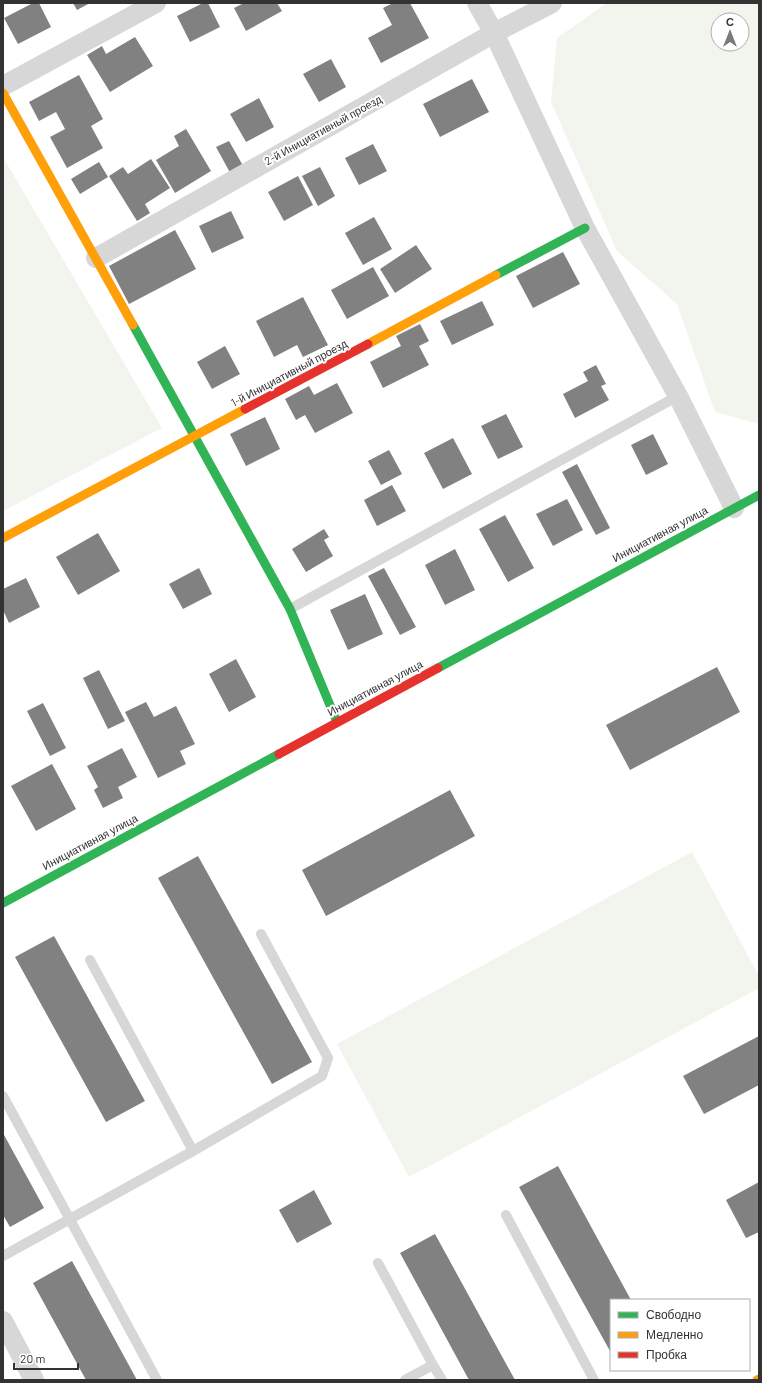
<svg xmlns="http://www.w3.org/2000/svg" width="762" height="1383" font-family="Barlow,sans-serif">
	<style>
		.green { fill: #f1f5ed; fill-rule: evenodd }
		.building { fill: #818181 }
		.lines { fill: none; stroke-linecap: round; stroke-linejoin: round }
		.lane { stroke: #d7d7d7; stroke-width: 10 }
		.street { stroke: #d7d7d7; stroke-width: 20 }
		.fast { stroke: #30b455; stroke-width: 9 }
		.slow { stroke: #ff9f0a; stroke-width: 9 }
		.jam { stroke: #e5322d; stroke-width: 9 }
		.labels { text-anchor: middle; stroke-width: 4; stroke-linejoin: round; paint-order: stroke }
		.street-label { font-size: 11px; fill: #333; stroke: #fff }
	</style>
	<rect width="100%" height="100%" fill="#fff"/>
	<path class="green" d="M607,3h152v421l-44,-12 -38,-108 -60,-53 -66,-149 6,-64zM718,20h24v24h-24z
		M3,157l159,271 -159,83z
		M692,852l67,124v12l-350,189 -72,-133z"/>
	<path class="building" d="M33,3h6l12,24 -33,17 -14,-26z
		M73,3h17l-13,7z
		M203,3h5l12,24 -30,15 -13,-26z
		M244,3h33l5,8 -36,20 -12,-23z
		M393,3h17l19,35 -48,25 -13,-25 24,-13 -9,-17z
		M135,37l18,29 -43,26 -23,-37 15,-9 4,8z
		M331,59l15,28 -27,15 -16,-28z
		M79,75l24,44 -12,7 12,22 -36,20 -17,-31 15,-8 -9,-17 -17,9 -10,-19z
		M472,79l17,33 -49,25 -17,-33z
		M259,98l15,29 -28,15 -16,-28z
		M186,129l25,42 -36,22 -19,-33 23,-14 -5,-10z
		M229,141l17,30 -13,7 -17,-31z
		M373,144l14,27 -28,14 -14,-27z
		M151,159l19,29 -25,16 5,9 -13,8 -28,-45 14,-9 5,7z
		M99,162l9,15 -28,17 -9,-15z
		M320,167l15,29 -17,10 -16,-30z
		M298,176l15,29 -29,16 -16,-29z
		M231,211l13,27 -32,15 -13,-27z
		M374,217l18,32 -29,16 -18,-32z
		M175,230l21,39 -67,35 -20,-38z
		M416,245l16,24 -37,24 -15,-24z
		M563,252l17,32 -47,24 -17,-32z
		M373,267l16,29 -42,23 -16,-29z
		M303,297l25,48 -25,12 -6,-12 -23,12 -18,-36z
		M482,301l12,24 -42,20 -12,-24z
		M420,324l9,17 -10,5 10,19 -46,23 -13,-26 31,-16 -5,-10z
		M225,346l15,28 -28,15 -15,-27z
		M596,365l10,19 -5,2 8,14 -34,18 -12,-24 25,-13 -5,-9z
		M337,383l16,30 -38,20 -10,-18 -9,5 -11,-21 24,-13 5,9z
		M506,414l17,33 -25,12 -17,-33z
		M265,417l15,32 -34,17 -16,-32z
		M653,434l15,30 -22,11 -15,-30z
		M453,438l19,36 -29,15 -19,-36z
		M389,450l13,24 -21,11 -13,-24z
		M577,464l33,64 -14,7 -34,-63z
		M392,485l14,26 -29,15 -13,-26z
		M567,499l16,31 -30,16 -17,-32z
		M505,515l29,53 -26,14 -29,-53z
		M324,529l5,8 -5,3 9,16 -27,16 -14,-23z
		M98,533l22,38 -42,24 -22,-38z
		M455,549l20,41 -30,15 -20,-40z
		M199,568l13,26 -29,15 -14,-25z
		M384,568l32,59 -16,8 -32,-59z
		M26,578l14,29 -31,16 -6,-13v-21z
		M365,594l18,40 -35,16 -18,-40z
		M236,659l20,38 -27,15 -20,-38z
		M717,667l23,45 -110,58 -24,-45z
		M99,670l26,51 -17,8 -25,-51z
		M146,702l8,15 22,-11 19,38 -15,7 6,13 -28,14 -33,-66z
		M43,703l23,45 -16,8 -23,-45z
		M122,748l15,29 -19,10 5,11 -20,10 -9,-18 4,-3 -11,-21z
		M52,764l24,45 -40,22 -25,-45z
		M450,790l25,46 -149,80 -24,-46z
		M198,856l114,206 -40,22 -114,-206z
		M54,936l91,165 -39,21 -91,-165z
		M759,1036v49l-55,29 -21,-38z
		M3,1133l41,75 -34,19 -7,-12z
		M558,1166l73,134h-20v51h-1l-91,-164z
		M759,1182v50l-13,6 -20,-38z
		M314,1190l18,34 -35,19 -18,-33z
		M435,1234l80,146h-46l-69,-127z
		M72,1261l65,119h-51l-53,-97z"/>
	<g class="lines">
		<path class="lane" d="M290,609l388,-213
			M90,960l103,191
			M3,1096l154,284
			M506,1215l88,165
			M3,1256l190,-105 129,-75 6,-18 -67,-124
			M378,1263l55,102
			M405,1380l28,-15 9,15"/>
		<path class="street" d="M477,3l17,30 91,195 93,168 56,112
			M3,86l153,-83
			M96,258l398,-225 58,-30
			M3,1321l31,59"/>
		<path class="fast" d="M496,275l89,-47
			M133,325l157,284 47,113
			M438,668l321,-173
			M3,903l276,-149"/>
		<path class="slow" d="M3,93l130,232
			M368,344l128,-69
			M3,538l242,-129
			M757,1380l2,-1"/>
		<path class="jam" d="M245,409l123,-65
			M279,754l159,-86"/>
	</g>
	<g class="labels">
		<g class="street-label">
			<text transform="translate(323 130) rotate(-29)" y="4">2-й Инициативный проезд</text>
			<text transform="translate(289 373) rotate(-28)" y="4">1-й Инициативный проезд</text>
			<text transform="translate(660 534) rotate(-28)" y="4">Инициативная улица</text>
			<text transform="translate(375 688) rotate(-28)" y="4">Инициативная улица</text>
			<text transform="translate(90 842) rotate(-28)" y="4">Инициативная улица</text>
		</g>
	</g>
	<rect width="762" height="1383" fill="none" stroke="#333333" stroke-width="8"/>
	<rect x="610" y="1299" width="140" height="72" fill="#ffffff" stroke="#adadad"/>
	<rect x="618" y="1312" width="20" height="6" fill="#30b455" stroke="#adadad"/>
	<text x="646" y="1319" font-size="12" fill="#333333">Свободно</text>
	<rect x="618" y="1332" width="20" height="6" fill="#ff9f0a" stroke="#adadad"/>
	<text x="646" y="1339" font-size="12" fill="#333333">Медленно</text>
	<rect x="618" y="1352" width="20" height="6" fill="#e5322d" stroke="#adadad"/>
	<text x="646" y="1359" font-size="12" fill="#333333">Пробка</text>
	<g transform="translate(730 32)"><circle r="19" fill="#ffffff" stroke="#adadad"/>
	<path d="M0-3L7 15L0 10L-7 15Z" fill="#7a7a7a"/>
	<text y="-6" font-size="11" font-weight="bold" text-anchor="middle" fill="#333333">С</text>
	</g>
	<path d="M14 1363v6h64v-6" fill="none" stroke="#333333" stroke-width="2"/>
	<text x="20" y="1363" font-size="12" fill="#333333" stroke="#ffffff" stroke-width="3" paint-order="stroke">20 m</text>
</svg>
